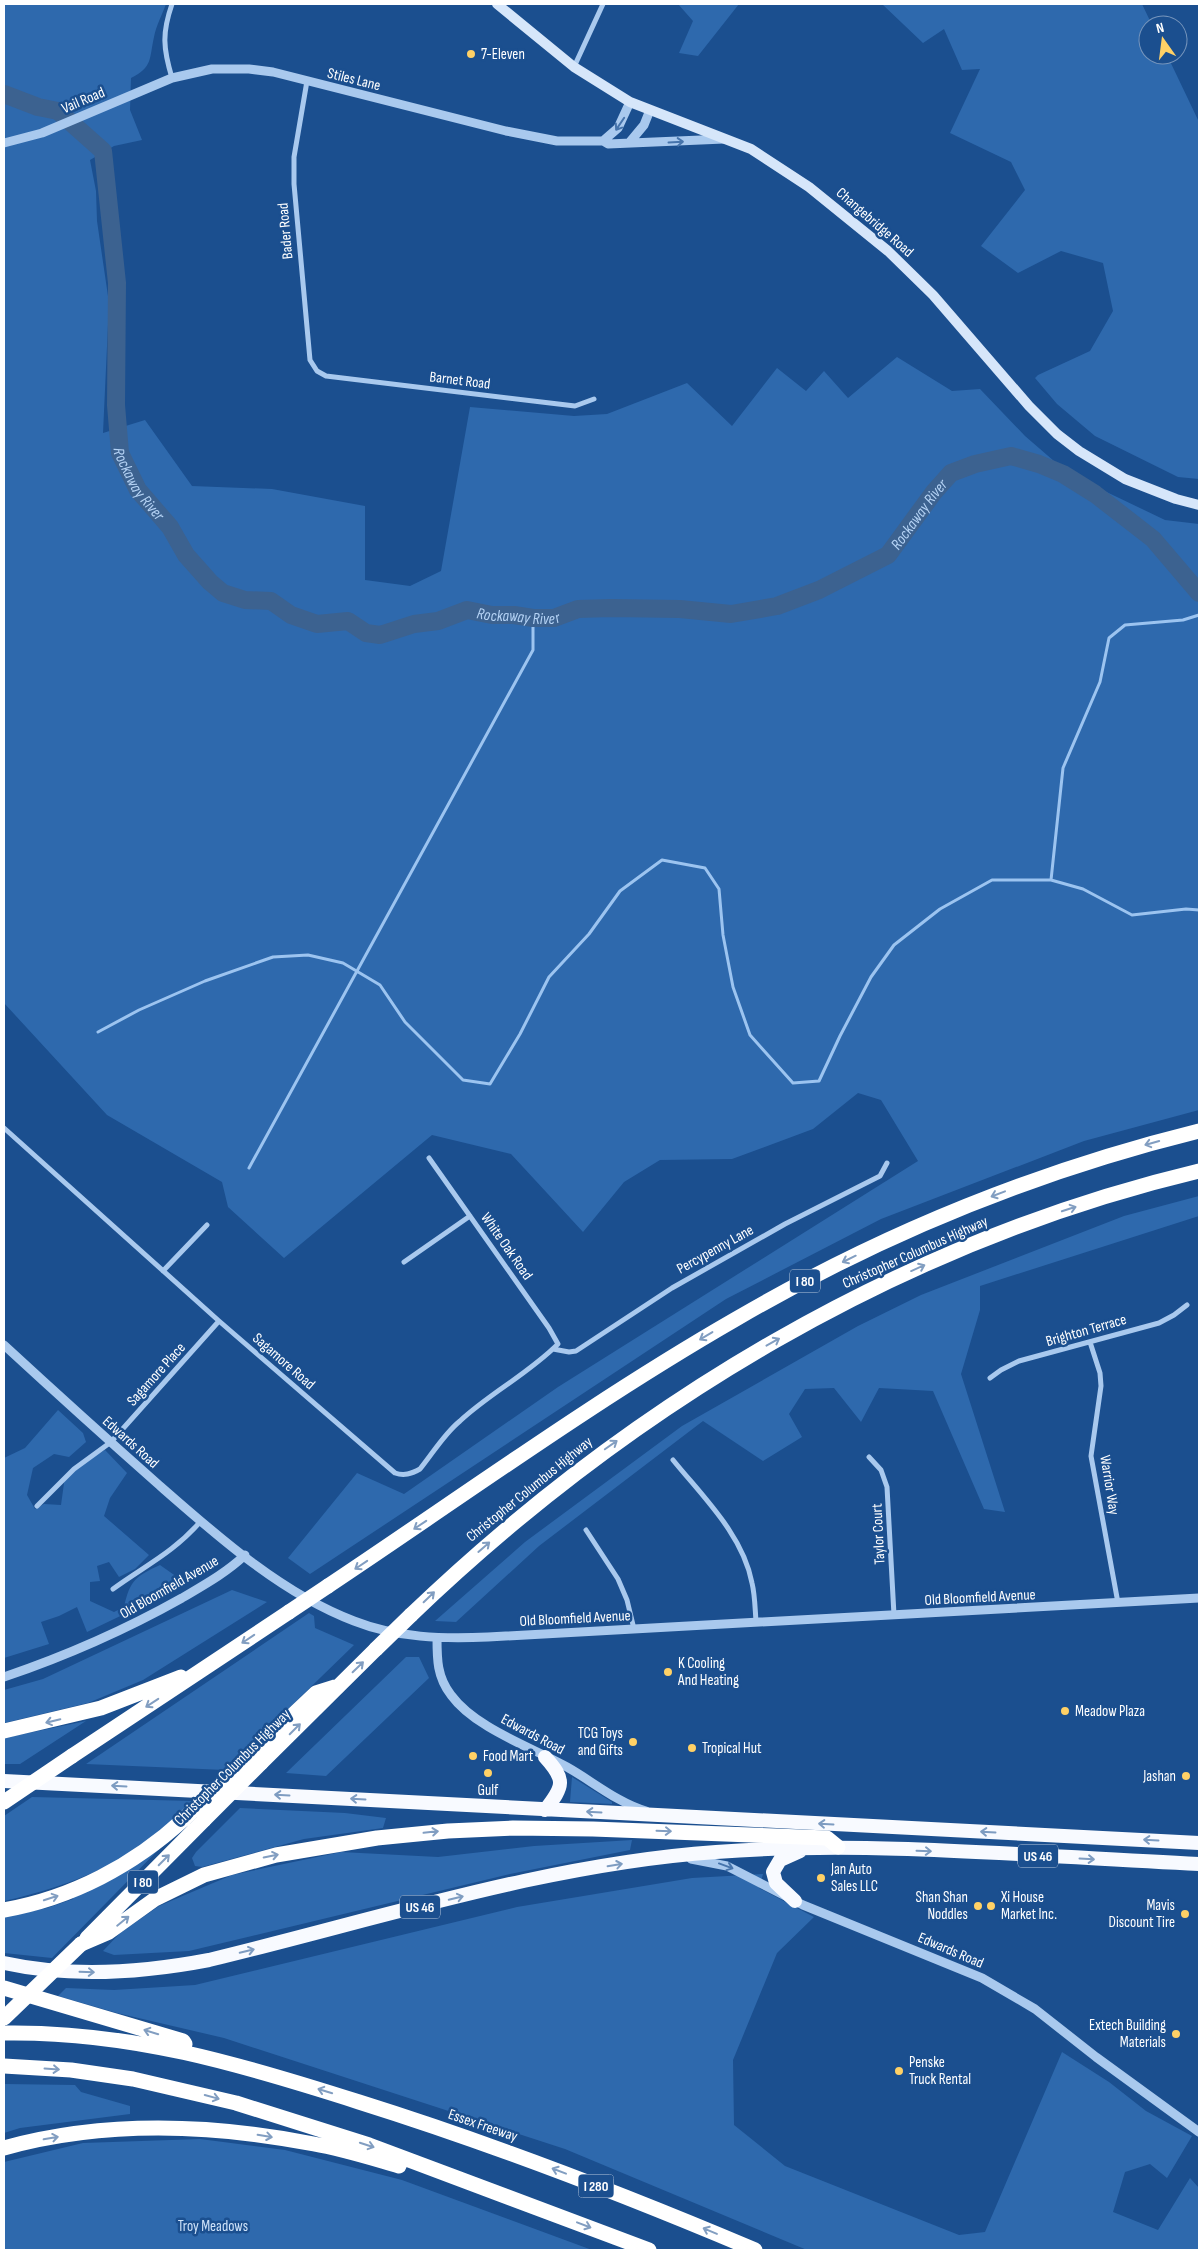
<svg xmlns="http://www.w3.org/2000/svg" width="1203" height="2254" font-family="'Sofia Sans Condensed',sans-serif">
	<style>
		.green { fill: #2e69ad }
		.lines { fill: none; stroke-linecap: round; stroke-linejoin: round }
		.stream { stroke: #9cc4f0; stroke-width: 3 }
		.river { stroke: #3c6290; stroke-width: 18 }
		.minor { stroke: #a9c9ee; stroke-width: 5 }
		.tertiary { stroke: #a9c9ee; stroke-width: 9 }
		.secondary { stroke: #d6e6fa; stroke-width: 10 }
		.trunk { stroke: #f8faff; stroke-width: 14 }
		.motorway { stroke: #fff; stroke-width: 15 }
		.motorway-bridge { stroke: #fff; stroke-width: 15 }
		.oneway { stroke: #4674ac }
		.oneway2 { stroke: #829ec1 }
		.oneway3 { stroke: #7e9cc1 }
		.poi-dot { fill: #ffd166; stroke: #1b4f8f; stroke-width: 2 }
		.labels { text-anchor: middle; stroke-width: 5; stroke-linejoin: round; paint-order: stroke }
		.shield { fill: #1b4f8f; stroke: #bbcadd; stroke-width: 1 }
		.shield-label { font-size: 14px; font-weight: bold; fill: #fff }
		.poi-label { font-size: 15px; fill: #fff; stroke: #1b4f8f; text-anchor: start }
		.street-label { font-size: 15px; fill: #fff; stroke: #1b4f8f }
		.park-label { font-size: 15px; fill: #cfe3fa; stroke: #1b4f8f }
		.water-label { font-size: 16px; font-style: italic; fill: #b5d3f5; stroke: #1b4f8f }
	</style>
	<rect width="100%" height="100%" fill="#1b4f8f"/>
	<path class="green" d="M4,4h162c-4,11 -10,22 -12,33 -5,22 -1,30 -23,41l-1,32 12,30 -28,6 -24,14 6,31 1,30 12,82 -6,130 42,-13 47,66 80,3 93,17v74l45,6 31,-15 29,-164 104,9 33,-2 80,-31 45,43 45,-58 29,23 18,-20 24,27 49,-41 55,34 28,-2 45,47 44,38 96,46 34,4v586l-115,31 -203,78 -155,80 -416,275 -22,-16 69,-85 47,21 154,-107 360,-226 -37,-61 -23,-7 -45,36 -81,30 -72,1 -36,22 -41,50 -72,-78 -79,-19 -148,123 -56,-51 -6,-25 -115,-67 -103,-112z
		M678,4h61l-41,52 -19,-3 14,-32z
		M882,4h260l10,21h-4v30h19l32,67v357l-21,-2 -83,-41 -38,-32 -22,-26 3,-3 52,-24 23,-40 -10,-48 -42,-12 -43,22 -37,-27 44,-56 -14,-28 -61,-29 30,-64 -18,1 -18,-41 -21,14z
		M1199,1196v20l-219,70v24l-19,64 44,138 -21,-3 -51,-118 -54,-3 -18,34 -27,-34 -29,1 -16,25 13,23 -39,24 -60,-40 -164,125 -83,76 -21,-1 90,-79 157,-116 176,-100 63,-31 203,-79z
		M58,1410l25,23 3,9 -17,15 -15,-3 -21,14 -6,27 8,14 9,-5 17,1 4,-29 17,-13 23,-13 22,23 -17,25 -6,18 45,39 -14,14 -16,8 -10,-15 -12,4 3,15 -10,1v19l24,11 10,-5c6,-27 12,-31 36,-42l27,19 -100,48 -10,-25 -18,9 -18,6 8,22 -45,14v-200l21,-10z
		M232,1590l35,12 -124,78 -55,23 -84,20v-33l39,-11z
		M309,1613l5,3 1,12 39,17 -129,125 -139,-6z
		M406,1657h13l10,21 -103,98 -40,-3z
		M86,1721l-66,43h-16v-26z
		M572,1777l40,25v2l-42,-2z
		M32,1797l162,4c-28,24 -56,50 -89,66 -33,16 -66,26 -101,34v-85z
		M240,1808l105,5 41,5 -3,10 -79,11 -102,28 -7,-1 -3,-8 4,-6z
		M632,1840l-2,10 -120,24 -321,77 -75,4 -11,-4 17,-18 39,-27 73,-31 109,-23 97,5 96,-11z
		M166,1842l-114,116 -48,-5v-36l43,-9 26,-9v-3z
		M763,1874l-4,14 55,29 -37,36 -44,107 1,65 51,41 174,69 26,-3 77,-180 47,30 37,29 46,25 -25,42 -17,-14 -25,8 -12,40 45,18 32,-52 9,10v62h-392l-242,-101 -341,-111 -107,-25 -59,-17 8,-8 48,2 81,-5 322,-78 175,-29z
		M4,2084l71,1 6,7 49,14v8l-110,14 -16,5z
		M200,2139l85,11 117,30 190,70h-588v-88l79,-19z"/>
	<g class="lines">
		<path class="stream" d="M1051,880l12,-112 37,-86 9,-44 16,-13 58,-5 16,-5
			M98,1032l41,-22 66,-29 68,-24 35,-2 35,8 37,22 25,37 58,58 27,4 30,-50 29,-57 40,-43 31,-43 42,-31 43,8 14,21 4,46 10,52 17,48 43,48 26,-2 21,-45 31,-59 23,-32 46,-36 52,-29h59l32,9 49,26 54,-6 13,1
			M249,1168l284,-518v-32"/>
		<path class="river" id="s1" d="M4,94l34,13 20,4 45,40 14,132 -1,122 4,48 18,37 32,37 16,28 24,27 13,11 22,7 26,1 20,14 26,9 31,-3 18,12 14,2 34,-11 24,-3 29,-11 25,5h22l19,3h21l24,-9 33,-1 69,1 51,5 46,-8 42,-16 69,-35 46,-63 17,-19 24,-9 36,-8 28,8 24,10 32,20 58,45 46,54"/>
		<path class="minor" d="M574,67l29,-63
			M172,78c-9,-30 -10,-45 0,-74
			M307,81l-13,76v27l16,176 7,11 9,5 249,30 19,-7
			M4,1128l215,193 176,152c9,3 16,1 25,-4 13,-16 24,-35 40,-48 30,-28 68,-47 98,-77l-9,-16 -120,-170
			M404,1262l66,-46
			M163,1271l44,-46
			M1090,1342l10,31 1,13 -10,70 27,147
			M553,1349l16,3 7,-1 96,-63 113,-64 95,-48 7,-13
			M990,1378l11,-8 18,-9 140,-38 15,-8 13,-10
			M869,1457l12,13 6,17 7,128
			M673,1460c30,37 70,75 79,123 3,12 3,26 4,38
			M37,1506l37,-37 37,-27 108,-121
			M586,1530l32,49 9,21 7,29
			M113,1589c33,-24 60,-36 88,-68"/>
		<path class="tertiary" d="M603,141l15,-13 12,-26
			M4,143l38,-10 130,-55 40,-9h37l24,3 233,59 51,10h46l5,3 116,-5
			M629,143l15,-18 6,-15
			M4,1345c51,47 103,94 155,140 57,50 123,109 195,136 43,17 89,18 134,16l711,-39
			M437,1638c0,21 0,39 14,57 24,33 80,52 116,72 25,14 51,36 79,44
			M4,1677c62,-21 121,-47 178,-79 22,-13 44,-25 63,-43
			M691,1859l36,7 76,39 179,73 53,31 61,48 103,75"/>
		<path class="secondary" d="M497,4l77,63 56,35 121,47 58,38 79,64 45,44 96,111 28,28 22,17 46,28 51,20 23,6"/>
		<path class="trunk" d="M4,1781l1195,62
			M545,1810c19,-24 21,-30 0,-53
			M795,1901l-19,-18 -3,-11 7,-12 20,-9
			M4,1963c68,15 137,10 205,-3 166,-40 336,-96 507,-108 161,-12 323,5 483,12"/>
		<path class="motorway" d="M328,1586c135,-90 267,-186 408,-267 144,-84 301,-148 463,-188
			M411,1615c220,-211 490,-373 788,-444
			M4,1731l97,-23 80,-31
			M72,1756l217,-144
			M243,1762l73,-69 19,-6
			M261,1763l115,-114
			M4,1910c68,-12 130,-45 180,-91
			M87,1938l117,-118
			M81,1944l28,-12 46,-33 49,-24 72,-20 101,-17 71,-7 65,-3 80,1 234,9 11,9
			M4,1988l179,53 2,3
			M4,2033c126,-2 236,31 355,69 134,42 266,93 396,148
			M4,2066l67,4 62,9 103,24 133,42 280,105
			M4,2148c101,-28 207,-24 310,-4 29,5 57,14 85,22"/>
		<path class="motorway-bridge" d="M289,1612l39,-26
			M376,1649l35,-34
			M4,1802l68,-46
			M184,1819l59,-57
			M204,1820l57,-57
			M4,2018l77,-74"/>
	</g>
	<defs><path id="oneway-shaft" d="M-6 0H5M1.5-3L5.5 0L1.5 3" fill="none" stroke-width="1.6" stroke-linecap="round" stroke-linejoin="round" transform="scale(1.25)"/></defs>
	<g class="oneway">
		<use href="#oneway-shaft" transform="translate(620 124) rotate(124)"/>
		<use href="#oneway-shaft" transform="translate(676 142) rotate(-3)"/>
		<use href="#oneway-shaft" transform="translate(726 1866) rotate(20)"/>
	</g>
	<g class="oneway2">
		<use href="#oneway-shaft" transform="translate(1152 1143) rotate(164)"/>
		<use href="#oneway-shaft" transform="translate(998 1194) rotate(159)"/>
		<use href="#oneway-shaft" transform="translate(1069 1209) rotate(-18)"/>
		<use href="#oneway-shaft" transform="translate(849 1259) rotate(154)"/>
		<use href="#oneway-shaft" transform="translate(918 1268) rotate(-24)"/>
		<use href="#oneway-shaft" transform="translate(706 1336) rotate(149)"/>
		<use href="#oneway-shaft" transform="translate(773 1342) rotate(-29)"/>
		<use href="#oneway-shaft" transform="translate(611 1445) rotate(-35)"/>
		<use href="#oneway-shaft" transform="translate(420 1525) rotate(146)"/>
		<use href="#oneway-shaft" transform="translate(484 1547) rotate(-41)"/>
		<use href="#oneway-shaft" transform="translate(361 1565) rotate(146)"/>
		<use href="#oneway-shaft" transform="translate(429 1597) rotate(-44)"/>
		<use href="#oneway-shaft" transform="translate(248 1639) rotate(146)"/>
		<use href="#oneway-shaft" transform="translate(358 1667) rotate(-44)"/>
		<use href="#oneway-shaft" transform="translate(152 1703) rotate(147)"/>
		<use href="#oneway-shaft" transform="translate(53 1721) rotate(167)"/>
		<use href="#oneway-shaft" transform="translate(295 1729) rotate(-45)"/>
		<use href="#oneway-shaft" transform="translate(664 1831) rotate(2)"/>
		<use href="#oneway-shaft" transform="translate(431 1832) rotate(-6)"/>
		<use href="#oneway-shaft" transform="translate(271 1856) rotate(-12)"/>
		<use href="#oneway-shaft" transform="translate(164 1860) rotate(-45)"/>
		<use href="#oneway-shaft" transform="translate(51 1898) rotate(-18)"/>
		<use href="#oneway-shaft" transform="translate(123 1921) rotate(-39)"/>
		<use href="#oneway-shaft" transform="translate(151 2032) rotate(-163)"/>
		<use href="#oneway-shaft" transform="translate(52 2069) rotate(4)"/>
		<use href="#oneway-shaft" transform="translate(325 2091) rotate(-163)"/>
		<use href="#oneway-shaft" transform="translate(212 2097) rotate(15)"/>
		<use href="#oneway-shaft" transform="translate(265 2136) rotate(9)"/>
		<use href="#oneway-shaft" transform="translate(51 2138) rotate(-10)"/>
		<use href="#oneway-shaft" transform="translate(367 2145) rotate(18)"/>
		<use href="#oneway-shaft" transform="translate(559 2171) rotate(-159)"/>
		<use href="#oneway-shaft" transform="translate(584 2225) rotate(21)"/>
		<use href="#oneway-shaft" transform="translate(710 2231) rotate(-157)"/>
	</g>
	<g class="oneway3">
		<use href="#oneway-shaft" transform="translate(119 1786) rotate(-177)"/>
		<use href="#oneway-shaft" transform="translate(282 1795) rotate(-177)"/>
		<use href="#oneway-shaft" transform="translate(358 1799) rotate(-177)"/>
		<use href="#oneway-shaft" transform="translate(594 1812) rotate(-177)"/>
		<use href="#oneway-shaft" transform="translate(826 1824) rotate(-177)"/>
		<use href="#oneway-shaft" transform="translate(988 1832) rotate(-177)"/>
		<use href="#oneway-shaft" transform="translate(1151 1840) rotate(-177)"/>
		<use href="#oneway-shaft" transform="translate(924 1851) rotate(2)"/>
		<use href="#oneway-shaft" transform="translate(1087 1859) rotate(3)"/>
		<use href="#oneway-shaft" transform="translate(615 1865) rotate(-9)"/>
		<use href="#oneway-shaft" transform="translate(456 1898) rotate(-14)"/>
		<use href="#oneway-shaft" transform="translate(247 1951) rotate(-13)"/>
		<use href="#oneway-shaft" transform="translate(87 1972) rotate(2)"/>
	</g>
	<g class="poi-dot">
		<circle cx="471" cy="54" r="5"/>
		<circle cx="668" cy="1672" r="5"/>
		<circle cx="1065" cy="1711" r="5"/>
		<circle cx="633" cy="1742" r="5"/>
		<circle cx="692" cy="1748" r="5"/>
		<circle cx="473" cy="1756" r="5"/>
		<circle cx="488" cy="1773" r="5"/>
		<circle cx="1186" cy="1776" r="5"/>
		<circle cx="821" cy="1878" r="5"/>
		<circle cx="978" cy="1906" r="5"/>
		<circle cx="991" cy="1906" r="5"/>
		<circle cx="1185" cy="1914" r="5"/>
		<circle cx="1176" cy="2034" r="5"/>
		<circle cx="899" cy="2071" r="5"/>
	</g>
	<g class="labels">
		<g class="shield">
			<rect x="790" y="1269.5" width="30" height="23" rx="4"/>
			<rect x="1018" y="1844.5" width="40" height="23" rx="4"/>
			<rect x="128" y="1870.5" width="30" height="23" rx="4"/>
			<rect x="400" y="1895.5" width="40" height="23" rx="4"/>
			<rect x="578.5" y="2174.5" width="35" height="23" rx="4"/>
		</g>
		<g class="shield-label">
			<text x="805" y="1286">I 80</text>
			<text x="1038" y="1861">US 46</text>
			<text x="143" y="1887">I 80</text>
			<text x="420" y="1912">US 46</text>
			<text x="596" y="2191">I 280</text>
		</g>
		<g class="poi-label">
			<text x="481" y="59">7-Eleven</text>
			<text x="678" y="1668">K Cooling<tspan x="678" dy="17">And Heating</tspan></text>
			<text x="1075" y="1716">Meadow Plaza</text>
			<text x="623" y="1738" text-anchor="end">TCG Toys<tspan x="623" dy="17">and Gifts</tspan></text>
			<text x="702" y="1753">Tropical Hut</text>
			<text x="483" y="1761">Food Mart</text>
			<text x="1176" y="1781" text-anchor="end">Jashan</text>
			<text x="488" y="1795" text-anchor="middle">Gulf</text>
			<text x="831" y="1874">Jan Auto<tspan x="831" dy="17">Sales LLC</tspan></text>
			<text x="968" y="1902" text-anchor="end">Shan Shan<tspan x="968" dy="17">Noddles</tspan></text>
			<text x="1001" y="1902">Xi House<tspan x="1001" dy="17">Market Inc.</tspan></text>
			<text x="1175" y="1910" text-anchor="end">Mavis<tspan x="1175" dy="17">Discount Tire</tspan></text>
			<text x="1166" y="2030" text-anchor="end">Extech Building<tspan x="1166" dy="17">Materials</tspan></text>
			<text x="909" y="2067">Penske<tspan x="909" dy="17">Truck Rental</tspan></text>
		</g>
		<g class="street-label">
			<text transform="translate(354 79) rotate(14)" y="5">Stiles Lane</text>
			<text transform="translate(83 100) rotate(-23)" y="5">Vail Road</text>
			<text transform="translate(875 222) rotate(41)" y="5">Changebridge Road</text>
			<text transform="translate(285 231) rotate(-95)" y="5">Bader Road</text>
			<text transform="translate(460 380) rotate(7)" y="5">Barnet Road</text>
			<text transform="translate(507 1246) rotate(55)" y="5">White Oak Road</text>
			<text transform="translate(715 1249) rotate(-29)" y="5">Percypenny Lane</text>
			<text transform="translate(915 1252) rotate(-24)" y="5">Christopher Columbus Highway</text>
			<text transform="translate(1086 1330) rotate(-16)" y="5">Brighton Terrace</text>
			<text transform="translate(284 1361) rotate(41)" y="5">Sagamore Road</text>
			<text transform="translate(156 1374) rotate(-48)" y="5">Sagamore Place</text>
			<text transform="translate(131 1442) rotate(42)" y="5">Edwards Road</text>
			<text transform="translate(1110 1485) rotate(81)" y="5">Warrior Way</text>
			<text transform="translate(529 1489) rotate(-39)" y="5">Christopher Columbus Highway</text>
			<text transform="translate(878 1534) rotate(-93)" y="5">Taylor Court</text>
			<text transform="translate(169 1587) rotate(-30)" y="5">Old Bloomfield Avenue</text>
			<text transform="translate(980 1597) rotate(-3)" y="5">Old Bloomfield Avenue</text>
			<text transform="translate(575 1618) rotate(-3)" y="5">Old Bloomfield Avenue</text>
			<text transform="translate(533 1734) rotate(28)" y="5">Edwards Road</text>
			<text transform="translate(232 1767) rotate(-45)" y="5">Christopher Columbus Highway</text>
			<text transform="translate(951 1950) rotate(23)" y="5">Edwards Road</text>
			<text transform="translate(483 2125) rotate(19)" y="5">Essex Freeway</text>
		</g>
		<g class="park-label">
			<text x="213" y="2231">Troy Meadows</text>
		</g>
		<g class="water-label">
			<text dy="6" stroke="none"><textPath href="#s1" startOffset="456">Rockaway River</textPath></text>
			<text dy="6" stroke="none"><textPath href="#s1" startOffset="1341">Rockaway River</textPath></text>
			<text dy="6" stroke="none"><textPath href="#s1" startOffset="906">Rockaway River</textPath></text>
		</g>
	</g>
	<rect width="1203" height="2254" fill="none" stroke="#ffffff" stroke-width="10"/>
	<g transform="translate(1163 40) rotate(346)"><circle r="24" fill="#1b4f8f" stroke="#7695bc"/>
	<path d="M0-4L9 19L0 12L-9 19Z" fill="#ffd166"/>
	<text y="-8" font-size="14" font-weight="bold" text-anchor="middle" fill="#ffffff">N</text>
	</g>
</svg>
